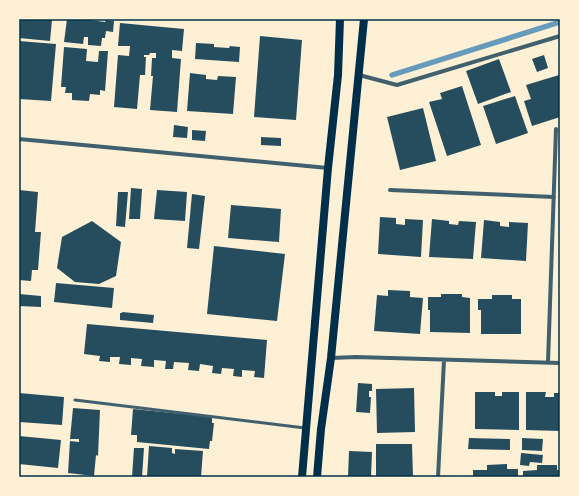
<svg xmlns="http://www.w3.org/2000/svg" width="579" height="496" font-family="'Titillium Web',sans-serif">
	<style>
		.lines { fill: none; stroke-linecap: round; stroke-linejoin: round }
		.stream { stroke: #669bbc; stroke-width: 5.5 }
		.building { fill: #264d5e }
		.service { stroke: #3f606c; stroke-width: 3 }
		.minor { stroke: #3f606c; stroke-width: 4 }
		.secondary { stroke: #003049; stroke-width: 8 }
		.neatline { fill: none; stroke: #003049; stroke-width: 1.5 }
	</style>
	<rect width="100%" height="100%" fill="#fdf0d5"/>
	<g class="lines">
		<path class="stream" d="M392,75l168,-53"/>
	</g>
	<path class="building" d="M19,19l33,1 -2,21 -31,-3z
		M67,19h16l22,3 1,-2 8,1 -1,11 -7,-1 -1,7h-3l-1,8 -13,-1v-8h-4l-1,7 -19,-2z
		M120,23l64,6 -2,22 -10,-1v8l9,1 -4,53 -27,-2 3,-34h-2l1,-18h4v-5h-6l-1,2h-5v2h2l-1,18h-5l-3,34 -23,-2 4,-52 11,1 1,-10h-12z
		M260,36l42,4 -6,80 -42,-3z
		M19,41l37,3 -5,57 -32,-2z
		M196,43l18,1v3l15,1 1,-2 10,1 -1,15 -44,-3z
		M64,47l23,2 -1,12 12,1 1,-11h9l-3,40 -5,-1v5l-10,-1 -1,7 -17,-1v-7h-7l1,-6h-5z
		M544,55l4,13 -11,4 -5,-13z
		M499,59l12,33 -33,12 -12,-33z
		M190,73l16,2v4l11,1 1,-4 18,1 -3,37 -46,-3z
		M559,75l1,42 -28,9 -8,-25 7,-2 -5,-14z
		M462,86l19,59 -34,11 -18,-54 13,-3 -2,-6z
		M515,96l13,37 -32,11 -13,-38z
		M423,108l13,53 -36,9 -13,-53z
		M174,125l14,2 -1,11 -14,-1z
		M192,130l14,1 -1,10 -13,-1z
		M261,137l20,1v8l-20,-1z
		M131,188l11,1 -2,30h-11z
		M19,190l19,2 -3,40h6l-3,38h-6l-1,11 -12,-1z
		M157,190l30,2 -2,29 -31,-2z
		M118,192h10l-3,35 -9,-1z
		M192,194l13,2 -6,53 -12,-1z
		M231,205l50,4 -2,33 -51,-4z
		M380,217l16,1v6l9,1v-6l18,1 -2,37 -43,-3z
		M432,219l17,2v3l9,1 1,-4 17,1 -3,37 -44,-2z
		M484,220l16,2v4l9,1v-5l19,1 -2,38 -45,-3z
		M92,221l29,21 -5,34 -17,8 -24,-2 -18,-14 5,-31z
		M214,246l71,8 -8,67 -70,-7z
		M56,283l58,5 -2,20 -58,-6z
		M388,290l22,1v6l13,1 -3,36 -46,-3 3,-36 11,1z
		M19,294l22,2v11l-22,-1z
		M441,294h21v3l8,1v35l-40,-1v-22h-2v-13h13z
		M492,295h20v4h9v35h-40v-24h-3v-11h14z
		M122,312l32,3 -1,8 -33,-3v-7h2z
		M87,324l180,16 -3,38 -10,-1 1,-6 -13,-1v7l-9,-1 1,-7 -12,-1 -1,6 -9,-1 1,-7 -13,-2 -1,7 -11,-1 1,-7 -15,-1 -1,7h-8l1,-8 -12,-1v7l-13,-1 1,-7 -11,-1v7l-12,-1 1,-7h-10v5l-11,-1 1,-5 -16,-2z
		M358,383l14,1v7h-3v6h2l-1,16 -14,-1z
		M414,388l1,44 -38,1 -1,-44z
		M475,392h20v4h7v-4h17v38l-44,-1z
		M526,392h20l-1,5h9v-4h6v38l-34,-1z
		M19,393l45,4 -2,28 -43,-3z
		M73,408l27,2 -2,46 -2,-1 -2,21 -26,-3 2,-32 9,1v-3h-9z
		M133,409l79,8v6h2l-2,18h-2l-1,8 -72,-7v-7h-6z
		M19,436l42,4 -3,28 -39,-4z
		M469,438l41,1v11l-42,-1z
		M522,438l21,1 -1,12 -20,-1z
		M376,444h36l1,33h-37z
		M149,446l23,2v5l3,1v-5l28,2 -2,26h-54z
		M134,448h10l-2,29h-10z
		M349,451l23,1 -1,25h-23z
		M521,453l22,2 -1,8 -12,-1 -1,4 -9,-1z
		M507,464v5h11v8h-45v-7h14v-5z
		M537,465h20v5h3v7h-37v-6l14,-1z"/>
	<g class="lines">
		<path class="service" d="M75,400l230,28"/>
		<path class="minor" d="M359,75l38,10 163,-49
			M19,139l309,29
			M390,190l164,7
			M331,358l25,-1 204,6
			M548,362l8,-233
			M438,477l6,-117"/>
		<path class="secondary" d="M302,477l26,-309 10,-93 2,-56
			M317,477l4,-48 10,-71 33,-339"/>
	</g>
	<rect width="579" height="496" fill="none" stroke="#fdf0d5" stroke-width="40"/>
	<rect x="20" y="20" width="539" height="456" class="neatline"/>
</svg>
